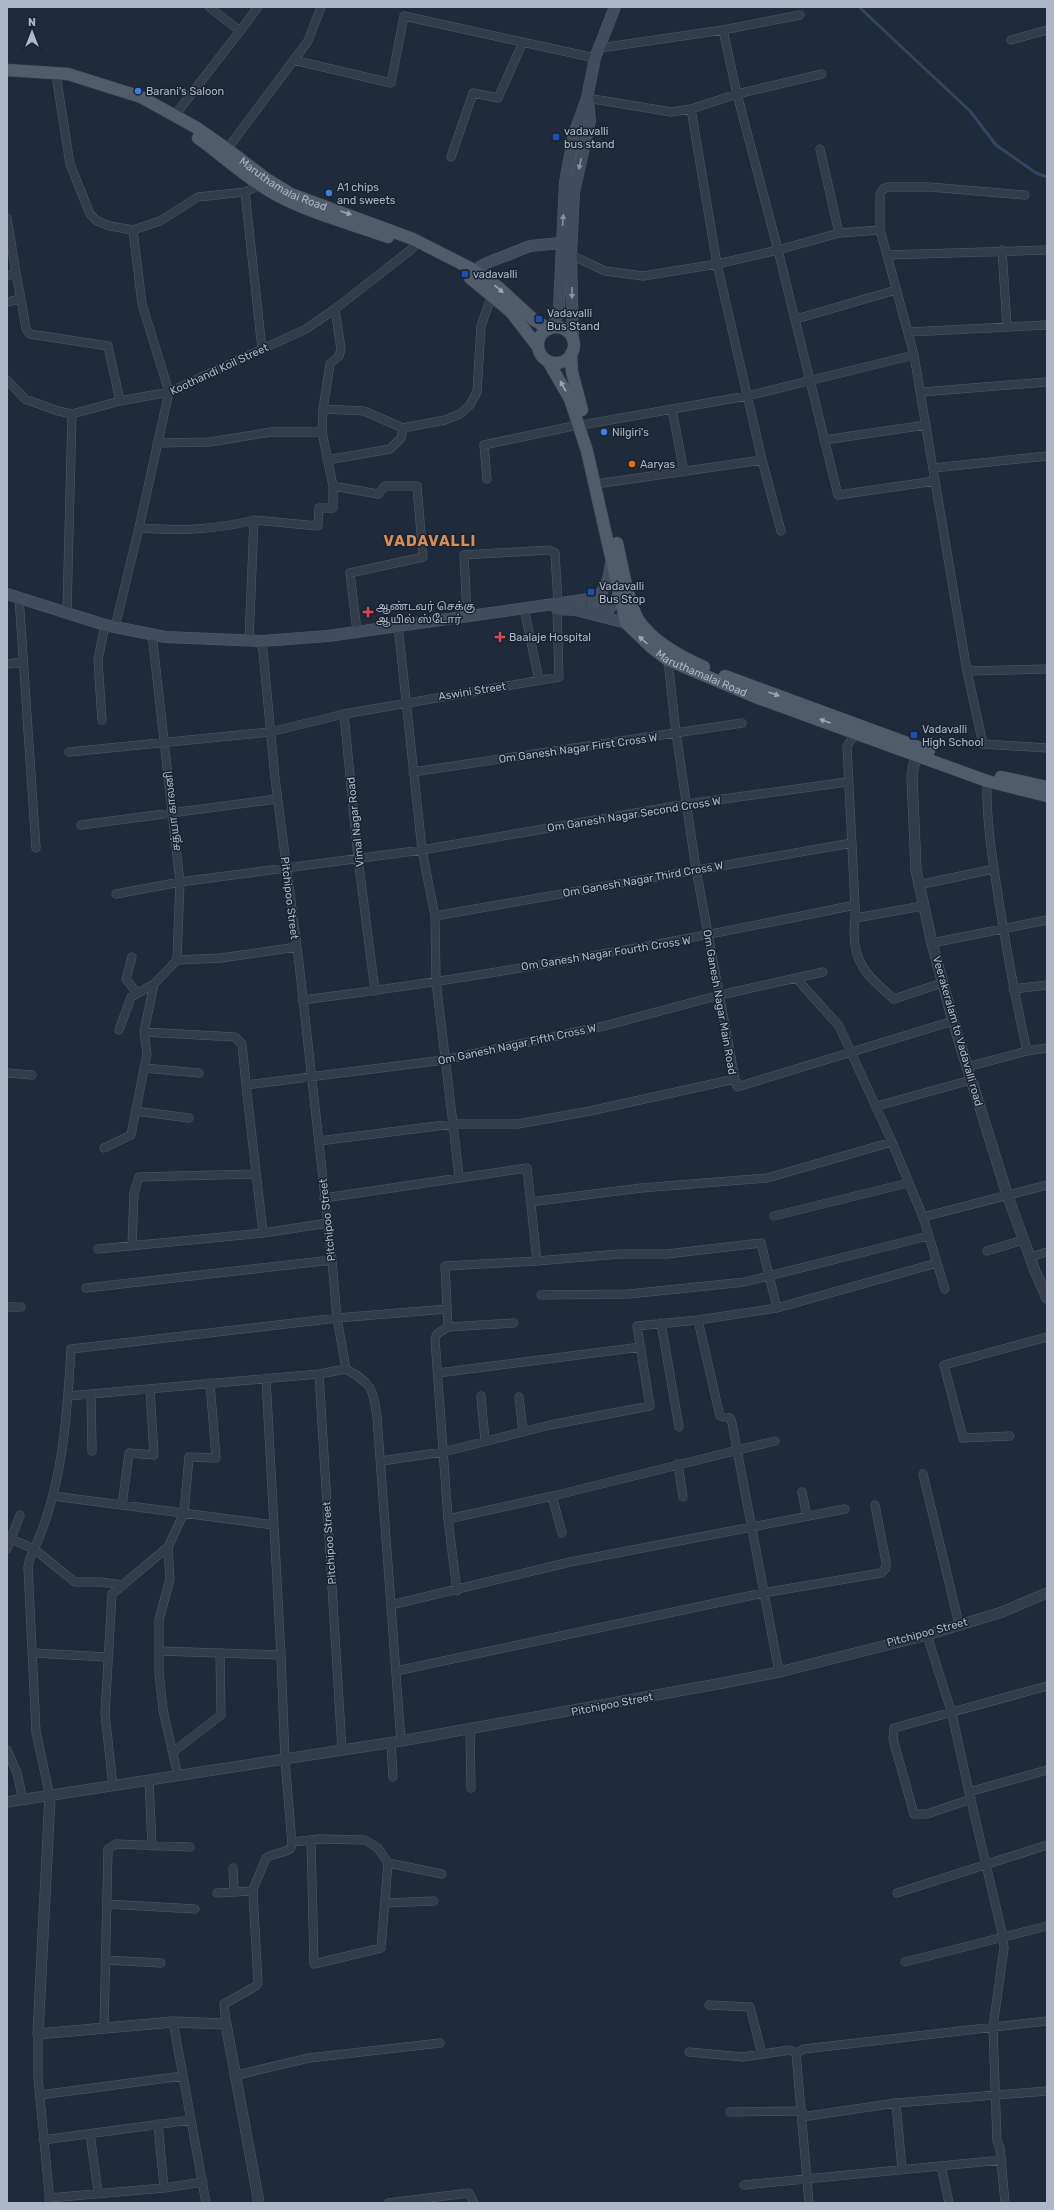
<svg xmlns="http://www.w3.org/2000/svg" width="1054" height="2210" font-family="Rubik,'Noto Sans Tamil',sans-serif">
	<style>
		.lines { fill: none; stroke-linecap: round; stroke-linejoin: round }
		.stream { stroke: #324663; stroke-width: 3 }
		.minor-casing { stroke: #515a68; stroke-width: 9 }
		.tertiary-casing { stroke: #515a68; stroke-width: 11 }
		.secondary-casing { stroke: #515a68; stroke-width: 12 }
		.primary-casing { stroke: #3c4654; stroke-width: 13 }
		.minor { stroke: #333d4a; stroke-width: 8 }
		.tertiary { stroke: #333d4a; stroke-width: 10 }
		.secondary { stroke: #414c5d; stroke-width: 11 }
		.primary { stroke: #515c6a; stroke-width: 12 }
		.oneway { fill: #8892a2 }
		.oneway2 { fill: #9ba5b4 }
		.shop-dot { fill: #3f7fe0; stroke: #19222f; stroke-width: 1.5 }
		.transit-dot { fill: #1a4fb4; stroke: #19222f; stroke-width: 1.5 }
		.food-dot { fill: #e8710a; stroke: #19222f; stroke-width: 1.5 }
		.health-dot { fill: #e0444e; stroke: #19222f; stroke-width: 1.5 }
		.labels { text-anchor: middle; stroke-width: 3; stroke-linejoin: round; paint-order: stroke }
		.poi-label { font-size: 11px; fill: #aeb7c7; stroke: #19222f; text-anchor: start }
		.street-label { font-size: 11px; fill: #aeb7c7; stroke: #19222f }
		.district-label { font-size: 15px; font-weight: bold; letter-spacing: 1px; fill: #da8e55; stroke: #19222f }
	</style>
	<rect width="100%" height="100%" fill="#1f2b3a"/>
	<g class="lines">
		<path class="stream" d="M859,7l111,104 26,34 40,28 11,4"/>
		<g class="minor-casing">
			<path id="minor" d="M209,7l31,24 18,-24
				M723,30l77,-15
				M1011,40l36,-10
				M600,48l123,-18 14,64 41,156 -61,14 45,196 -159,23
				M293,60l98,23 13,-67 191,42
				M57,81l13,83 20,50 7,7 13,5 23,4 27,-9 38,-24 47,-5
				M587,98l84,14 20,-3
				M175,115l65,-84
				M820,149l19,84
				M225,152l83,-111 13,-34
				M451,157l22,-64 25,5 25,-56
				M260,185l-15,7 17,157
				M7,218l9,55
				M133,230l9,74 27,88 -30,136c41,3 75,2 115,-8l-5,120
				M880,230v-36l3,-5 5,-2h42l95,8
				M1002,250l5,76
				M571,255l34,16 38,5 74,-12 -26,-155 46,-15 85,-20
				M887,255l-7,-25 -41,3 -61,17 60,245 97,-14 -21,-126
				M7,276l9,-3 5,26
				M7,302l14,-3 5,30 4,5 78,12 12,55
				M796,319l100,-29
				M909,332l138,-7
				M7,380l18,19 33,12 14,3 48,-13 49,-9 137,-63 29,-20 78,-61
				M922,392l125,-10
				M323,409l7,-45 9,-8 2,-7 -6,-40
				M672,409l12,63
				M587,424l160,-28 167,-41 -27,-100 160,-5
				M824,440l102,-15
				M157,443l53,-1 61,-10h51
				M327,460l63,-11 11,-11 2,-10
				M762,460l19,71
				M934,468l113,-12
				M487,479l-3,-34 94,-20
				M935,481l32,190 16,73 64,4
				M254,520l64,6 1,-18h14v-22
				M19,597l17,251
				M524,608l15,72
				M67,611l5,-197
				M467,615l-3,-60 85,-5 6,3 3,50
				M115,627l24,-99
				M357,631l-7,-58 73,-16 -6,-71h-32l-7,8 -45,-8 -11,-54 1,-23 41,2 39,17 42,-8 15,-6 10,-9 7,-13 4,-66 11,-31
				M152,634l28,248 242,-32 265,-46 160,-22
				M262,641l13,137 24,185 33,297 5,58 9,51 -27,5 23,376
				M7,664l16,-2
				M967,671l80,-2
				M102,720l-4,-60 7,-35
				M69,752l201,-20 74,-18
				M413,772l329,-49
				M987,781c-1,41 6,81 12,121 8,50 17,100 28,149
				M81,825l196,-26
				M918,885l76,-16
				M855,905c1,9 -1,18 -1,28 0,33 17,46 40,66l48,-16
				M435,916l417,-73
				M856,918l66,-12
				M932,943l115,-23
				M132,957l-6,22 11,14
				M177,960l44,-2 76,-11
				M1013,989l34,-4
				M375,991l-17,-133 -14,-144 215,-37 -2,-68
				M302,1000c185,-23 370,-57 553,-95l-8,-159 10,-15
				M119,1030l12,-33 23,-13
				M144,1032l91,5 7,7 4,41
				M967,1067l60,-16 20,-3
				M144,1068l55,5
				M7,1073l25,2
				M735,1079l2,8 216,-66
				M877,1106l94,-26
				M135,1111l54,7
				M319,1141l134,-17 -17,-143 -1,-65 -13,-66 -24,-225
				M892,1142l31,75 124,-32
				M104,1148l27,-13 16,-81 -3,-22 10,-48 23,-24 3,-78 -64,12
				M459,1177l-6,-53h65l72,-13 145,-32 -39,-210 -20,-136 -8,-73
				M324,1198l203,-30 10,93 82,-7h48l94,-11 16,65 -79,12 21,92 1,4 10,2 2,5 47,249
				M530,1202l111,-14 126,-10 125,-36 -53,-116 -43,-48
				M774,1216l134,-33
				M923,1217l22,72
				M328,1223l-65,10 -17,-148 198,-25 160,-34 116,-31 103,-23
				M132,1246l2,-53 5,-16 117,-3
				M98,1249l165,-16
				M987,1251l36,-11
				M1030,1257l17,-5
				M86,1288l246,-28
				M541,1295l88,-1 116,-12 183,-46
				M7,1307h14
				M777,1308l160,-45
				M661,1323l18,104
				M448,1327l66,-4
				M346,1369c26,15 27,19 31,48l24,324
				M438,1373l203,-26
				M91,1394l1,57
				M68,1396l251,-22
				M481,1396l4,45
				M519,1397l4,35
				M1010,1436l-47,2 -19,-73 103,-28
				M381,1461l62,-9 107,-27 100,-19 -13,-80 61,-6
				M678,1464l5,33
				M923,1474l36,150
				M802,1492l5,24
				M53,1496l221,29
				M552,1496l10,37
				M122,1505l7,-52 25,2 -4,-66
				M448,1519l-13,-180 2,-5 11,-7 -3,-61 92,-5
				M11,1539l23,10 41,33h26l23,3
				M168,1547l2,32 -11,41v52l4,38 15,66
				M7,1549l13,-34
				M457,1591l-9,-72 109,-24 218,-54
				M391,1605l179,-43 275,-53
				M927,1635l25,79 17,78 78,-22
				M159,1651l122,4
				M33,1653l74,4
				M396,1671l367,-78 118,-20 5,-5v-6l-11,-57
				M470,1730l1,58
				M391,1743l2,34
				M7,1750l10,23 6,27
				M173,1752l48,-37 -1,-62
				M149,1780l3,66
				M113,1786l-8,-72 7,-120 56,-47 16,-34 5,-56 27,1 -6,-75
				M969,1792l34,145 1,11 -11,79 4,114 3,7 5,55
				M50,1797l-14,-65 -8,-165 2,-9c32,-64 37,-138 41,-209l266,-31 110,-9
				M971,1799l-44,15h-13l-21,-75 1,-11 153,-42
				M292,1842l28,-3 45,1 13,8 10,15 -7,85 -67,16 -3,-124
				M388,1863l54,11
				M233,1868l1,24
				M217,1893l36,-2
				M897,1893l150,-48
				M385,1903l49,-2
				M106,1904l89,5
				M105,1960l56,3
				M905,1962l142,-36
				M709,2005l41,2 12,47
				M226,2024l-2,-20 32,-18 2,-3 -5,-90 1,-6 12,-29c8,-6 18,-4 25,-10l1,-4 -7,-84 -4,-105 -15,-277
				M104,2028l4,-179 8,-5 74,3
				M38,2034v43l12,126
				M689,2052l54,5 47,-7 6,3
				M796,2053l8,-4 243,-28
				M796,2053l13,150
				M237,2075l72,-17 131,-15
				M183,2076l23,127
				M40,2095l143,-19 -10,-54
				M896,2103l6,66
				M730,2112l72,-1
				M802,2117l94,-14 151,-12
				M158,2124l6,64
				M90,2134l8,58
				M43,2140l148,-20
				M941,2166l8,37
				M744,2185l258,-25
				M49,2198l115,-10 39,-6
				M388,2203l81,-10 5,10"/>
		</g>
		<g class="tertiary-casing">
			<path id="tertiary" d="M921,751l-7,13 -2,12 4,94 16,73 21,78 54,173 28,77 12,27
				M50,1797l-12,237 135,-12 53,2 33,179
				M7,1802l394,-61 322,-58 56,-11 148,-37 75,-23 45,-19"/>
		</g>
		<g class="secondary-casing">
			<path id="secondary" d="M474,270l13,-7 43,-17 31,-3
				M553,327l6,-18 6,-127 9,-48 13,-36 8,-40 20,-51
				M573,340l-2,-85 3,-63 16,-71 -2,-20
				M7,594l98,31 60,12 97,4 66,-5 268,-38c11,-10 13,-20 15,-35
				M557,609l19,1 50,13
				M592,610l17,-1 7,-9 4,-11"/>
		</g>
		<g class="primary-casing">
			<g id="primary">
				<path id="s1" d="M7,70l61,4 73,23 56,31 30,21 41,31 23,14 122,45 59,30 26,18 36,33 15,9"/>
				<path d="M198,138c25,18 48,40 75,55 36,20 76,30 115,44"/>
				<path d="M470,278l41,34 27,35"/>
				<circle cx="556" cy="345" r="18"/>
				<path d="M571,354l1,18 10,38"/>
				<path id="s2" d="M548,361l22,38 17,52 39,172 25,24 17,13 90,38 229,83 60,15"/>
				<path d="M617,543c5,21 11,60 22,78 15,22 42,36 65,46"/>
				<path d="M725,676l204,75"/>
				<path d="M1001,777l46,10"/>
			</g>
		</g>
		<use href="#minor" class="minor"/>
		<use href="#tertiary" class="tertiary"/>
		<use href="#secondary" class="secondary"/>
		<use href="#primary" class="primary"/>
	</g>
	<defs><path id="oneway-solid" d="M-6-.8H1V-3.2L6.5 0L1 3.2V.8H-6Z"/></defs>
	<g class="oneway">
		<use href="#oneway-solid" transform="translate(580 164) rotate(103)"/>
		<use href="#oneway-solid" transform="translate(563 220) rotate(-86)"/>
		<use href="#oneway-solid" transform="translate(572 293) rotate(89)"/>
	</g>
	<g class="oneway2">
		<use href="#oneway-solid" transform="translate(346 213) rotate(19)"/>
		<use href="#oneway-solid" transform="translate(499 289) rotate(41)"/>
		<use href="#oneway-solid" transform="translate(563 386) rotate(-119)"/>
		<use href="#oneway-solid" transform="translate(643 640) rotate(-138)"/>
		<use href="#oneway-solid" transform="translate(774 694) rotate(20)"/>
		<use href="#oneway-solid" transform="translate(825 721) rotate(-160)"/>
	</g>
	<g class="shop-dot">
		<circle cx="138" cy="91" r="4"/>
		<circle cx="329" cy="193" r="4"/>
		<circle cx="604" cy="432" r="4"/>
	</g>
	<g class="transit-dot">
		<rect x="552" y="133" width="8" height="8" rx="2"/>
		<rect x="461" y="270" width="8" height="8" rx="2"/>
		<rect x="535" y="315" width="8" height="8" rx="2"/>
		<rect x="587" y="588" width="8" height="8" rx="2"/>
		<rect x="910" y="731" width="8" height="8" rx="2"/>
	</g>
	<circle class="food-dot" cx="632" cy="464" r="4"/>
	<g class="health-dot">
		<path d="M366 606h4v4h4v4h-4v4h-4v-4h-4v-4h4z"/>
		<path d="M498 631h4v4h4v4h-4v4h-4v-4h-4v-4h4z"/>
	</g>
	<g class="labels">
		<g class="poi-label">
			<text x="146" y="95">Barani's Saloon</text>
			<text x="564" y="135">vadavalli<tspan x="564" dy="13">bus stand</tspan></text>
			<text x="337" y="191">A1 chips<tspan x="337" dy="13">and sweets</tspan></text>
			<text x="473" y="278">vadavalli</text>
			<text x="547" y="317">Vadavalli<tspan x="547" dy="13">Bus Stand</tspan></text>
			<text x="612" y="436">Nilgiri's</text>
			<text x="640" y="468">Aaryas</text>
			<text x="599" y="590">Vadavalli<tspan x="599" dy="13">Bus Stop</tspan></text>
			<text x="376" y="610">ஆண்டவர் செக்கு<tspan x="376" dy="13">ஆயில் ஸ்டோர்</tspan></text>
			<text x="509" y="641">Baalaje Hospital</text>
			<text x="922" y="733">Vadavalli<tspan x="922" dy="13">High School</tspan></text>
		</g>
		<g class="street-label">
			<text dy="4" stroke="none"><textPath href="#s1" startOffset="305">Maruthamalai Road</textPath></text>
			<text transform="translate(219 369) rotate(-25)" y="4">Koothandi Koil Street</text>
			<text dy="4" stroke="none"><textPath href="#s2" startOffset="367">Maruthamalai Road</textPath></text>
			<text transform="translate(472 691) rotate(-9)" y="4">Aswini Street</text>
			<text transform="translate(578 748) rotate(-8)" y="4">Om Ganesh Nagar First Cross W</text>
			<text transform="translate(172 811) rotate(-96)" y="4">சத்யா காலனி</text>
			<text transform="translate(634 814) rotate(-9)" y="4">Om Ganesh Nagar Second Cross W</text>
			<text transform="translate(355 822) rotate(-96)" y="4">Vimal Nagar Road</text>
			<text transform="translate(643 879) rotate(-10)" y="4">Om Ganesh Nagar Third Cross W</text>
			<text transform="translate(290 898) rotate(83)" y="4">Pitchipoo Street</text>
			<text transform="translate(606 953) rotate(-9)" y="4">Om Ganesh Nagar Fourth Cross W</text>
			<text transform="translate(720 1002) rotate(80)" y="4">Om Ganesh Nagar Main Road</text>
			<text transform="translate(958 1031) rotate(74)" y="4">Veerakeralam to Vadavalli road</text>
			<text transform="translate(517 1044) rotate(-12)" y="4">Om Ganesh Nagar Fifth Cross W</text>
			<text transform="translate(327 1220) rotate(-96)" y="4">Pitchipoo Street</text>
			<text transform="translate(329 1543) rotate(-94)" y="4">Pitchipoo Street</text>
			<text transform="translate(927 1632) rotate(-15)" y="4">Pitchipoo Street</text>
			<text transform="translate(612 1704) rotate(-11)" y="4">Pitchipoo Street</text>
		</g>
		<g class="district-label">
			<text x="430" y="546">VADAVALLI</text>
		</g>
	</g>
	<rect width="1054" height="2210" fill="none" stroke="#aeb7c7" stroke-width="16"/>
	<g transform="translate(32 32)" stroke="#19222f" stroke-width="3" paint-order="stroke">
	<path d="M0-3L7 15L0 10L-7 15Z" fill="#aeb7c7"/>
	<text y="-6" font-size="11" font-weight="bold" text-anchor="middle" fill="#aeb7c7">N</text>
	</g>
</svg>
